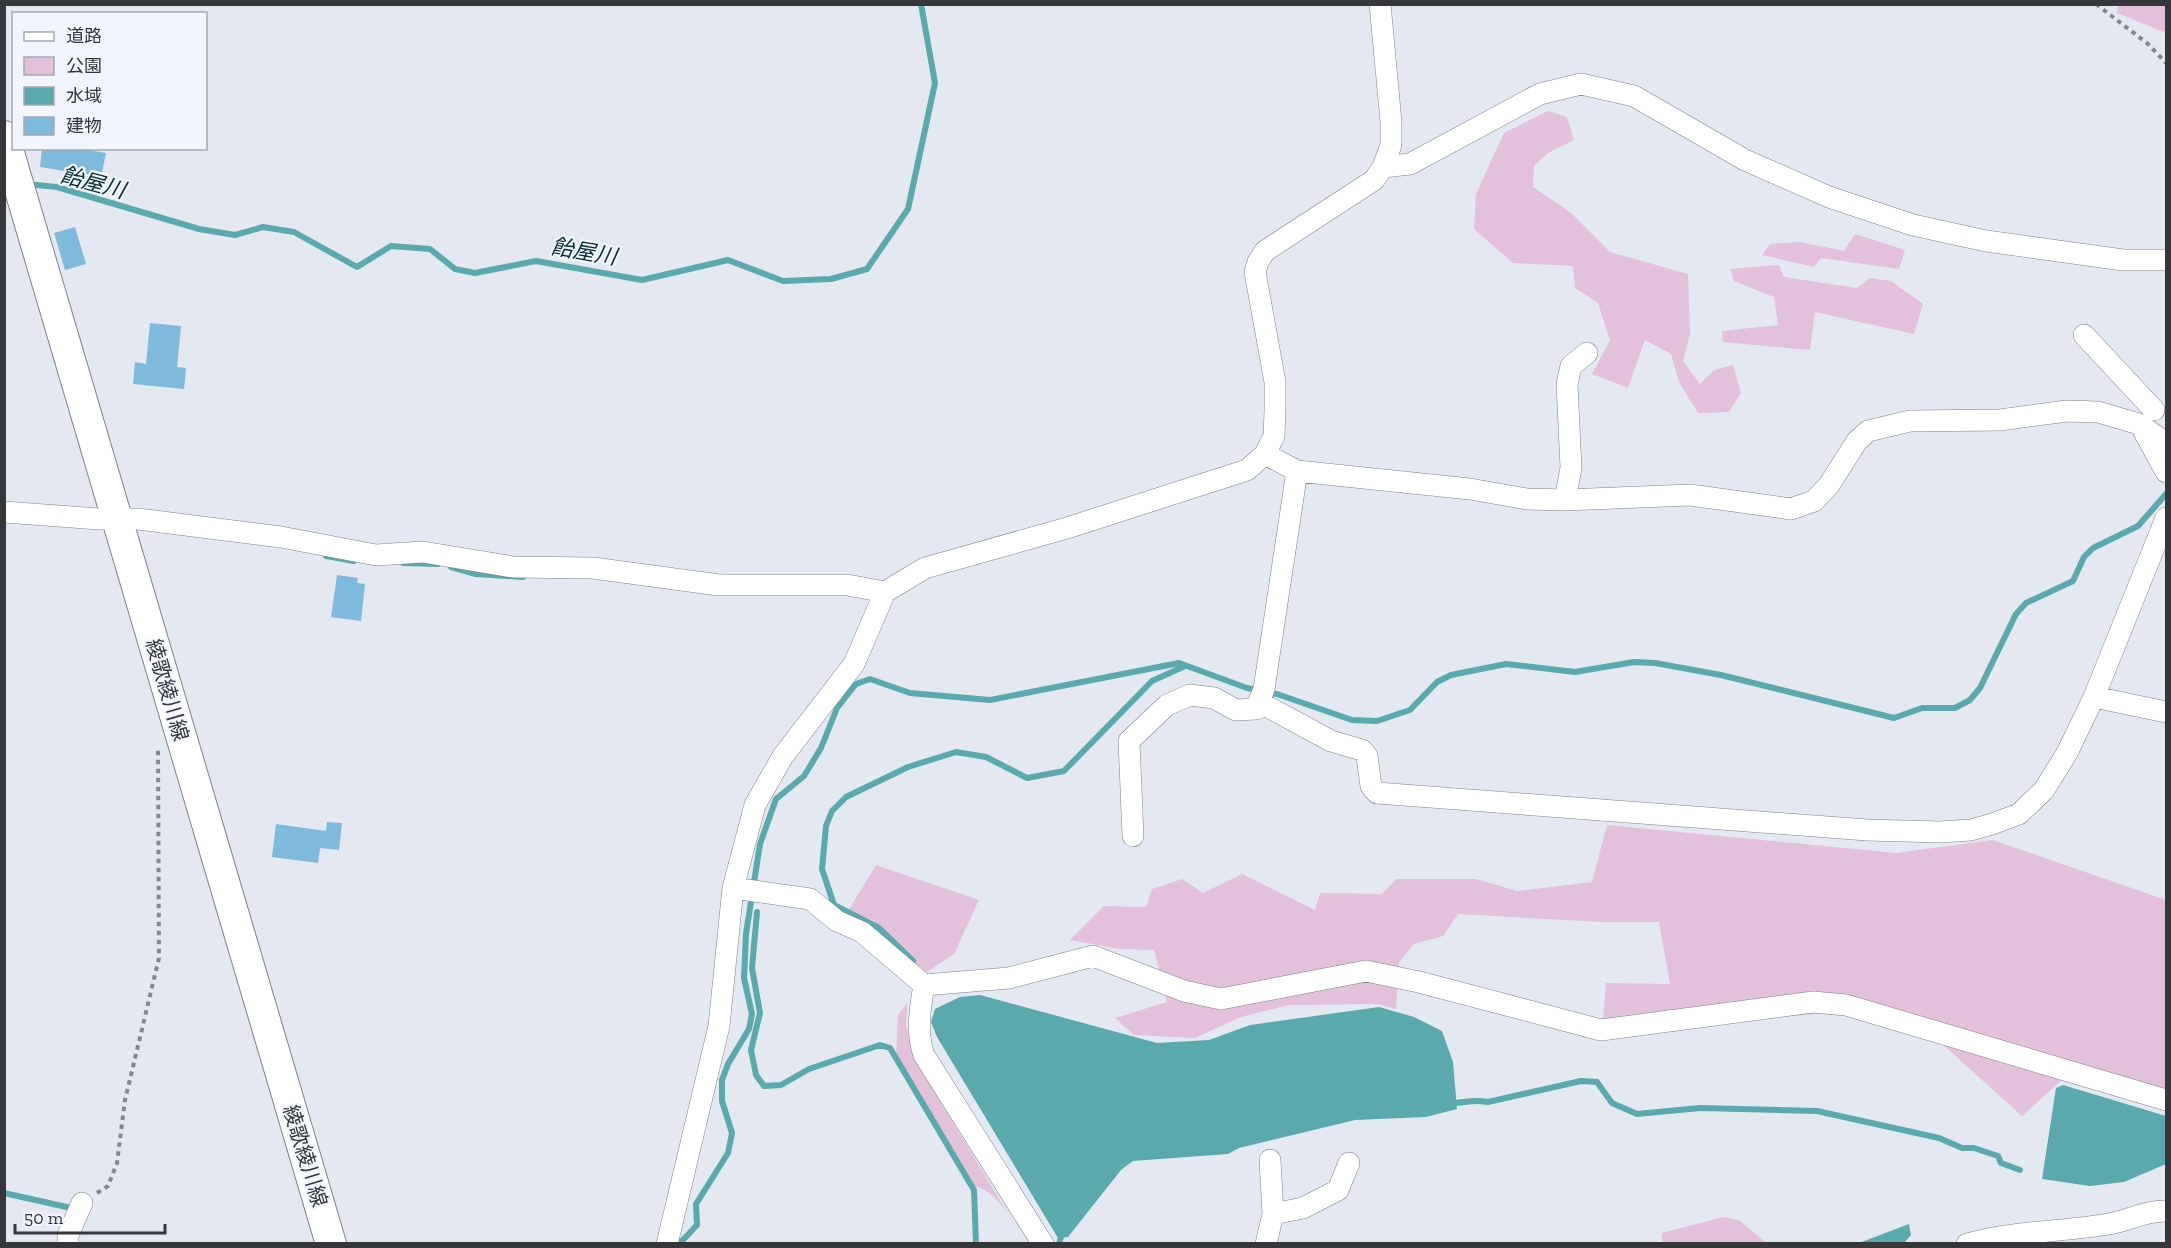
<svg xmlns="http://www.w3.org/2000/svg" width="2171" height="1248" font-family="'Zilla Slab','Noto Sans JP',serif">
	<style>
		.green { fill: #e3c1db }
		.water { fill: #5aa9ac }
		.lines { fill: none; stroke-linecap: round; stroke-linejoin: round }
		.stream { stroke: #5aa9ac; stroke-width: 6 }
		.building { fill: #7ebadb }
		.minor-casing { stroke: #7e8189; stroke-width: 22 }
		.secondary-casing { stroke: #7e8189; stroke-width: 32 }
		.path { stroke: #84878c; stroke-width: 4; stroke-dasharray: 4.5 4.5; stroke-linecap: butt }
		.minor { stroke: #fff; stroke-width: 21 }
		.secondary { stroke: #fff; stroke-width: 30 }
		.labels { text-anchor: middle; stroke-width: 4.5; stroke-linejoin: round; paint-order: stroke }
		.street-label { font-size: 21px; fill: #35373a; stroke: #f2f5fd }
		.water-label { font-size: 22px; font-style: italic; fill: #062f31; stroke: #f2f5fd }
	</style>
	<rect width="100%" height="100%" fill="#e4e8f0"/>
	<path class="green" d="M2118,5h48v28l-49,-20z
		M1548,111l19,6 7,23 -26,13 -14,13 -1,21 37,25 40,40 78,22 2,59 -7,28 17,23 14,-14 19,-5 8,28 -12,19 -31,1 -19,-31 -8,-28 -26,-14 -17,48 -36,-14 18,-34 -12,-37 -23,-15 -2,-22 -60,-3 -39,-34 2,-35 28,-61z
		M1855,234l50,16 -6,19 -78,-11 -7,9 -52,-12 8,-11 30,-2 44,9z
		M1779,265l5,12 73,11 13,-10 21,3 32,23 -9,30 -99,-22 -5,38 -87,-8 -1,-11 56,-6 -4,-28 -40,-16 -4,-12z
		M1607,825l289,28 97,-13 173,60v192l-90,-25 -54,49 -92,-83 -101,-20 -137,11 -89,-3 3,-38 64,1 -11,-62h-57l-144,-8 -15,22 -29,8 -15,18 -3,47 -19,-5 -88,1 -48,12 -46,21 -61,-3 -19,-17 52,-16 -13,-52 -34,-1 -50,-9 34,-34 42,1 6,-18 30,-10 21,14 39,-19 73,36 5,-17 62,1 14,-15h80l41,12 75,-9z
		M876,865l103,35 -25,54 -27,18 -14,-6 -37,-37 -31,-13z
		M907,1003l-1,22 9,35 111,183c-13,-20 -27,-52 -52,-57l-78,-130 2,-41z
		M1723,1217l16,3 27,23h-104v-10z"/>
	<path class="water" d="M980,995l177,48 52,-3 41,-15 129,-18 35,10 28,14 11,31 4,47 -31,8 -71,3 -116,28 -11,6 -95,7 -12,9 -53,67 -10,1 -121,-201 -6,-15 4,-13 25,-12z
		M2063,1085l103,31v48l-42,18 -34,4 -48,-7 14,-91z
		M1909,1224l2,11 -7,8h-45z"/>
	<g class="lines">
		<path class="stream" d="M36,185l21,2 142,42 36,6 28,-8 31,5 63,35 34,-21 39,3 25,20 20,4 61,-12 106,19 86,-20 55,21 48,-2 36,-10 41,-60 27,-126 -14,-79
			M326,556l28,5
			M403,563l35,1
			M451,567l25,7 47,3
			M757,912l-5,56 8,45 -9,37 5,25 8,11 17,-1 28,-16 71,-24 10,3 84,142 2,54
			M913,961l-34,-33 -45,-23 -12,-36 4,-43 6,-15 14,-14 62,-30 48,-15 30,5 41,21 37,-7 88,-90 33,-15
			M1450,1102c14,3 20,-4 38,0l93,-21 16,1 15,21 25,11 63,-6 117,3 122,27 23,10h12l24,8 3,7 19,7
			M4,1193l67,15 3,4
			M676,1244l7,-4 14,-15 -1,-21 32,-51 4,-20 -10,-32v-21l6,-16 21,-35 3,-15 -8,-36 2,-44 14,-90 16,-45 28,-23 17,-28 16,-40 19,-24 14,-5 40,14 80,7 189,-37 68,25 30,6 75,26 25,1 33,-11 27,-28 14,-7 55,-11 69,8 59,-10 21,1 66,12 173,43 28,-10h33l15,-8 10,-12 36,-74 10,-11 47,-22 11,-24 9,-9 45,-22 28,-32
			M1059,1244l4,-14"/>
	</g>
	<path class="building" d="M42,148h35l29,5 -5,24 -61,-10z
		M75,227l11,37 -21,6 -11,-37z
		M150,323l31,3 -4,41 9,1 -2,21 -51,-5 2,-22 11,2z
		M337,575l21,3 -1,5 8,1 -4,37 -30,-4z
		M327,822l15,1 -3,27 -19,-2 -2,15 -46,-6 4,-33 50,7z"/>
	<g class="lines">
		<g class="minor-casing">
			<path id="minor" d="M1383,167l27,-3 130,-70 41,-10 53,12 111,64 84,37 84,28 73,16 137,19h43
				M2084,335l70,75
				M2144,432l22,40
				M1265,454l32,17 173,18 57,10 38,1 125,-5 101,14 23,-8 15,-16 28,-44 11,-10 42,-10 90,-1 67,-9 31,1 41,12 27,19
				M1565,500l6,-32 -4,-84 4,-18 16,-13
				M4,512l95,7h39l143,18 95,18 47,-3 90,15 80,1 126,17h128l38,7
				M2094,697l72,15
				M1259,702l72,39 31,9 5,6 4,30 6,7 490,37 73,2 31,-2 21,-6 27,-10 25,-24 23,-37 27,-56 72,-179
				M1133,836l-4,-95 38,-36 23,-10 24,3 22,12 20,-1 8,-20 33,-218
				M733,888l77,11 27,22 25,11 62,53 85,-7 84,-22 91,35 37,8 145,-28 53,11 182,48 212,-28 33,3 320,95
				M924,985c-4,23 -8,48 0,70l119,189
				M1273,1214l30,-6 35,-18 11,-27
				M68,1244v-9l14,-32
				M667,1244l52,-218 14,-138 22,-83 28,-49 71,-92 31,-72 40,-24 142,-40 180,-58 18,-16 9,-18 1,-25v-29l-20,-110 3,-10 7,-11 109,-71 9,-13 8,-22v-23l-11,-118
				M1266,1244l7,-30 -3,-54
				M1967,1244c47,-13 94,-12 142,-20 21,-4 35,-13 57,-13"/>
		</g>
		<g class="secondary-casing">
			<path id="secondary" d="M4,136l327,1108"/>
		</g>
		<path class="path" d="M2096,4l52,40 18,19
			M97,1193l11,-7 9,-23 8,-63 34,-142 -1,-210"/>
		<use href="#minor" class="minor"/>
		<use href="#secondary" class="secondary"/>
	</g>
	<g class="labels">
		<g class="street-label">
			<text transform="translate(167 690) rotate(74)" y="7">綾歌綾川線</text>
			<text transform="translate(305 1156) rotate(73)" y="7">綾歌綾川線</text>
		</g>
		<g class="water-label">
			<text transform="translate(93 182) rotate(15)" y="8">飴屋川</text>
			<text transform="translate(584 251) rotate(10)" y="8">飴屋川</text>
		</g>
	</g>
	<rect width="2171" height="1248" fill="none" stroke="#35373a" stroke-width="12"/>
	<rect x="12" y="12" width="195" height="138" fill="#f2f5fd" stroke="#a6a9af" stroke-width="1.5"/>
	<rect x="24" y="32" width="30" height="9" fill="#ffffff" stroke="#a6a9af" stroke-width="1.5"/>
	<text x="66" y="42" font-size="18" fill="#35373a">道路</text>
	<rect x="24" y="57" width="30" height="18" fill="#e3c1db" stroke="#a6a9af" stroke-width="1.5"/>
	<text x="66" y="72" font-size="18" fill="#35373a">公園</text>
	<rect x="24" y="87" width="30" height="18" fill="#5aa9ac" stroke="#a6a9af" stroke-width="1.5"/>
	<text x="66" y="102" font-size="18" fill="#35373a">水域</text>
	<rect x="24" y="117" width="30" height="18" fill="#7ebadb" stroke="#a6a9af" stroke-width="1.5"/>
	<text x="66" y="132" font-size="18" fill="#35373a">建物</text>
	<path d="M15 1224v9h150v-9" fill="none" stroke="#35373a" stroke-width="3"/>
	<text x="24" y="1224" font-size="18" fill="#35373a" stroke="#f2f5fd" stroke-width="4.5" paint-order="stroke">50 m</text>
</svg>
